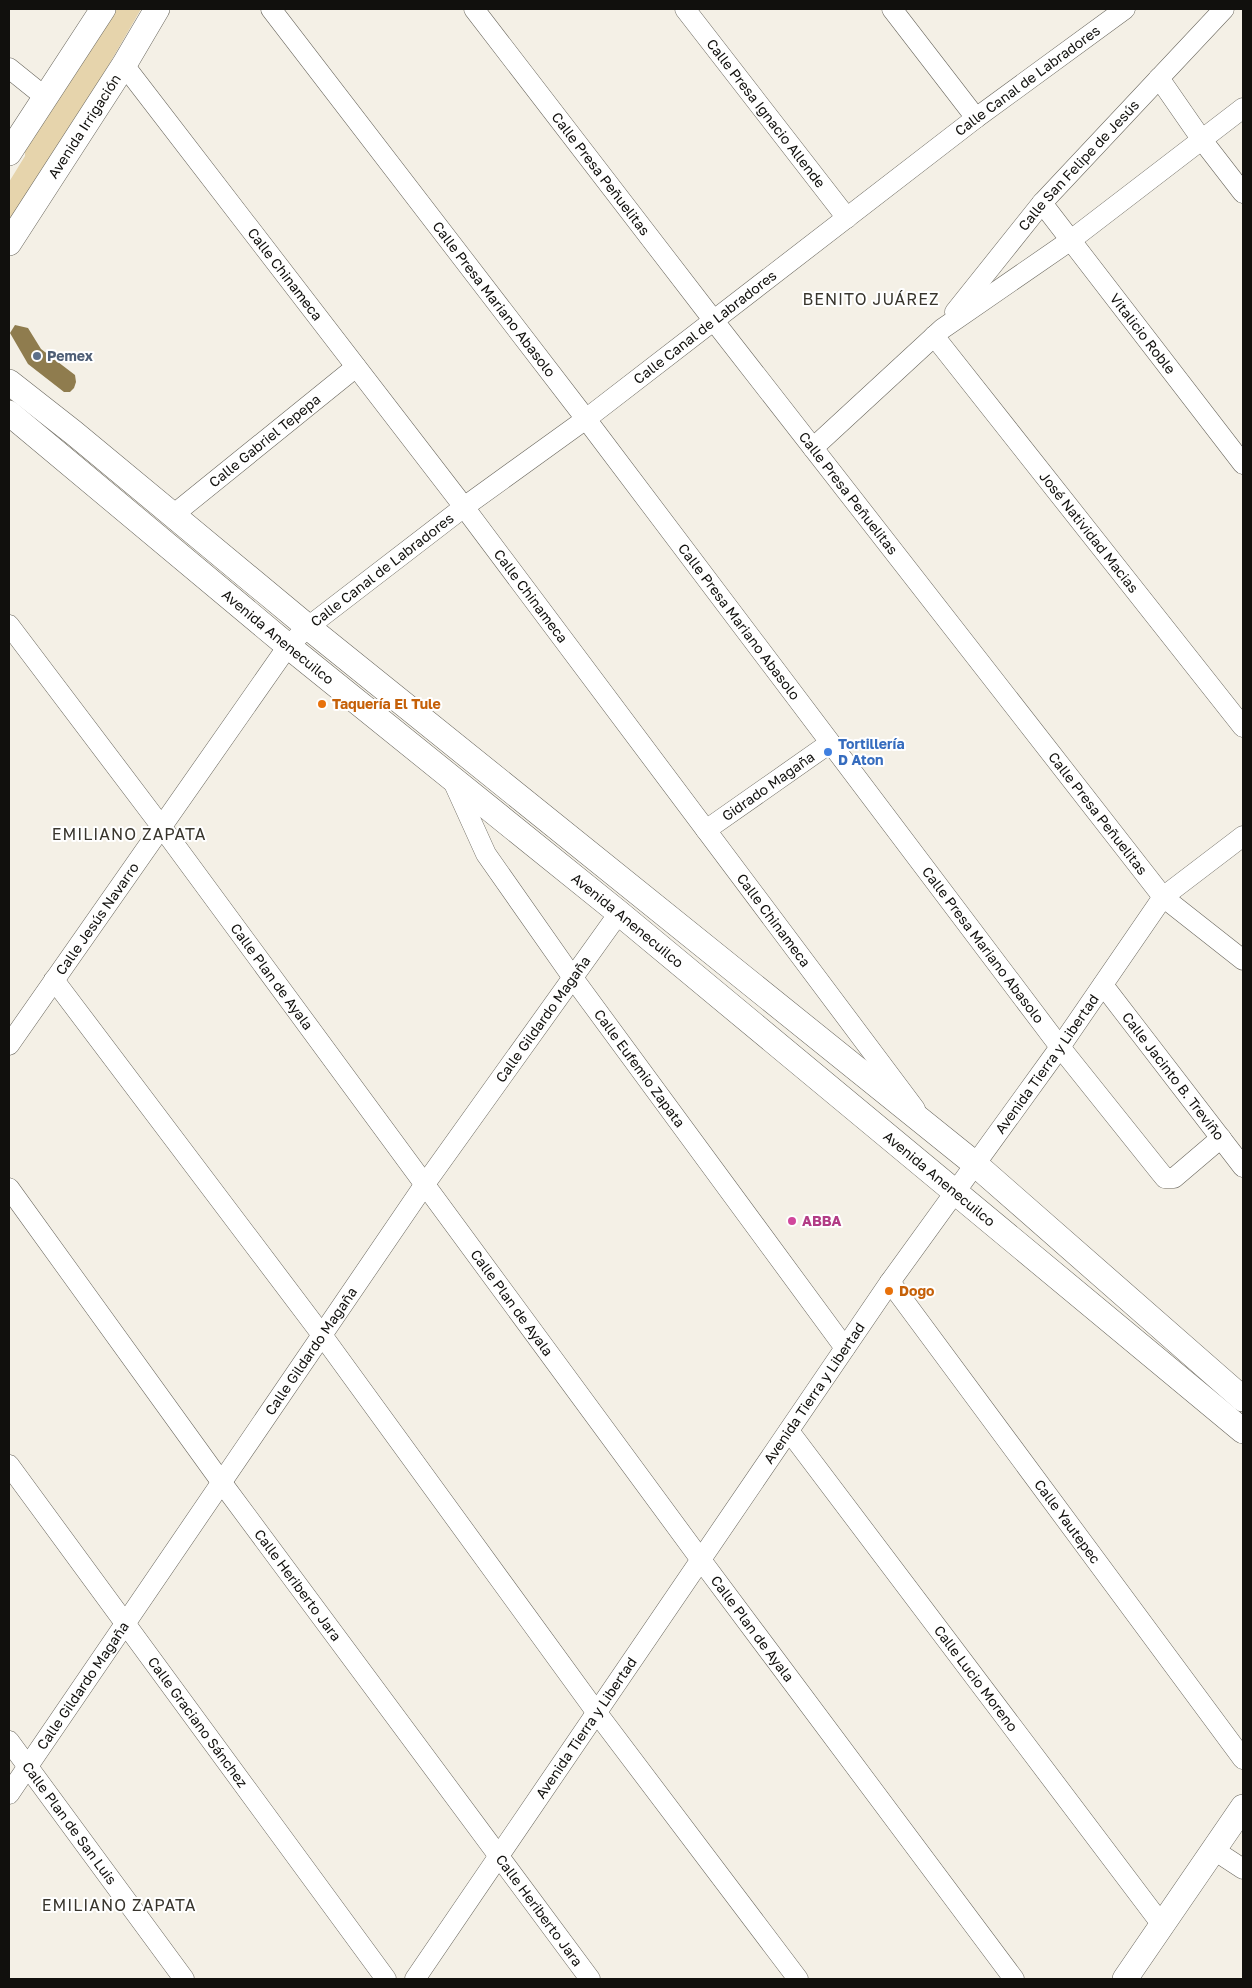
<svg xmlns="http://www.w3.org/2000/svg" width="1252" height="1988" font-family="'Golos Text',sans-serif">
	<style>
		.green { fill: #e6d4ac }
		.building { fill: #8f7c4e }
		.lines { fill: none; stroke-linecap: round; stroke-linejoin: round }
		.minor-casing { stroke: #6a675e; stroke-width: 21 }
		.major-casing { stroke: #6a675e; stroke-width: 26 }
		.minor { stroke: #fff; stroke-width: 20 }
		.major { stroke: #fff; stroke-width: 25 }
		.service-dot { fill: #5c6f8a; stroke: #fff; stroke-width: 2 }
		.food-dot { fill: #e8710a; stroke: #fff; stroke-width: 2 }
		.shop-dot { fill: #3f7fe0; stroke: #fff; stroke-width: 2 }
		.hotel-dot { fill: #d1479c; stroke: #fff; stroke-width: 2 }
		.labels { text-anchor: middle; stroke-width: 4; stroke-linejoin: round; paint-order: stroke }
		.street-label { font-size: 14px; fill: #11100d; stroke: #fff }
		.service-label { font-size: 14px; font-weight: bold; fill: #4e5e75; stroke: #fff; text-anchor: start }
		.food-label { font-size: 14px; font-weight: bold; fill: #c56008; stroke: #fff; text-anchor: start }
		.shop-label { font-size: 14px; font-weight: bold; fill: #366cbe; stroke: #fff; text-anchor: start }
		.hotel-label { font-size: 14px; font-weight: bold; fill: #b23c85; stroke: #fff; text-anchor: start }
		.quarter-label { font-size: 16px; letter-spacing: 1px; fill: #38352d; stroke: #fff }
	</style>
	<rect width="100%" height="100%" fill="#f4f0e6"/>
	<path class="green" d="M117,9h24l-64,111 -68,107v-45l16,-26v-12l29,-38z"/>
	<path class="building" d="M15,325l13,3 13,21 34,26 1,7 -2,6 -4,4h-6l-36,-28 -18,-31z"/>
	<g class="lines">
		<g class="minor-casing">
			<g id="minor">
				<path id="s1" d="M271,9l315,410 474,628 100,125 5,6h9l47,-40"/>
				<path id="s2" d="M474,9l240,312 449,576 80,63"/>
				<path id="s3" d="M685,9l162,209"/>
				<path d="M892,9l84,109"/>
				<path id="s4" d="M124,65l340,442 451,602"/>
				<path d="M9,68l36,29"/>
				<path d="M1159,78l43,62 41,53"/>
				<path id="s5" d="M1042,203l201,261"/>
				<path id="s6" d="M955,312l87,-109 182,-194"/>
				<path id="s7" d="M934,336l309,391"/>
				<path d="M813,448l129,-119 129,-89 172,-132"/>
				<path id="s8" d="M173,515l183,-148"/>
				<path id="s9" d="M9,625l152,201 540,734 313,419"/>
				<path id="s10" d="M452,779l34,75 87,124 272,370"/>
				<path id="s11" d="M706,830l124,-87"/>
				<path d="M54,980l268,355 275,378 201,266"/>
				<path id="s12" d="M1103,985l140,182"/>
				<path id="s13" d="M9,1045l279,-399 20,-19 156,-120 122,-88 390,-301 149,-109"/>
				<path id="s14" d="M9,1188l213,295 368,496"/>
				<path id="s15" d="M890,1282l353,477"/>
				<path id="s16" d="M789,1431l373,494"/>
				<path id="s17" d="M9,1465l377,514"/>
				<path id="s18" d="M9,1741l175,238"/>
				<path id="s19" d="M9,1794l416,-610 194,-271"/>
				<path d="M1214,1850l29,19"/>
				<path id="s20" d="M415,1979l475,-697 170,-235 103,-150 80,-61"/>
			</g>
		</g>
		<g class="major-casing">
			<g id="major">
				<path d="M9,153l94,-144"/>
				<path id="s21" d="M9,243l115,-178 33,-56"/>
				<path d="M9,382l65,51 234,194 667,537 268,235"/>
				<path id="s22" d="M9,413l279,233 331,267 624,518"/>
				<path d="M1125,1979l118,-172"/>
			</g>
		</g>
		<use href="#minor" class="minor"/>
		<use href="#major" class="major"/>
	</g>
	<circle class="service-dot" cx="37" cy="356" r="5"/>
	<g class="food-dot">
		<circle cx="322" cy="704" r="5"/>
		<circle cx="889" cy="1291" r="5"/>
	</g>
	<circle class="shop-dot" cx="828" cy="752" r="5"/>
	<circle class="hotel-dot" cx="792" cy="1221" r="5"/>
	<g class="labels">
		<g class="street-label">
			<text dy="5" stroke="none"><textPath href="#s13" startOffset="1418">Calle Canal de Labradores</textPath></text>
			<text dy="5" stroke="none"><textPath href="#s3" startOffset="132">Calle Presa Ignacio Allende</textPath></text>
			<text dy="5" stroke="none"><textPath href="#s21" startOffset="139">Avenida Irrigación</textPath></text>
			<text dy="5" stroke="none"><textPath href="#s6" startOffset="192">Calle San Felipe de Jesús</textPath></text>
			<text dy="5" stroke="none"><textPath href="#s2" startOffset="208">Calle Presa Peñuelitas</textPath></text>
			<text dy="5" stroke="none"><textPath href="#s4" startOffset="264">Calle Chinameca</textPath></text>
			<text dy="5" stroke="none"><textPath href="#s1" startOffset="366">Calle Presa Mariano Abasolo</textPath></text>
			<text dy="5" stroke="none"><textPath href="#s13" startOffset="1012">Calle Canal de Labradores</textPath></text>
			<text dy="5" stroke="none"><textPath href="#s5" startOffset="165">Vitalicio Roble</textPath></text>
			<text dy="5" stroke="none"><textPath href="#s8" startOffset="118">Calle Gabriel Tepepa</textPath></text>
			<text dy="5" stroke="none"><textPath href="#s2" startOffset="612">Calle Presa Peñuelitas</textPath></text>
			<text dy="5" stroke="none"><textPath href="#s7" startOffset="250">José Natividad Macias</textPath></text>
			<text dy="5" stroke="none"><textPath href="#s13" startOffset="608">Calle Canal de Labradores</textPath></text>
			<text dy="5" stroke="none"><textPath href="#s4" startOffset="669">Calle Chinameca</textPath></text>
			<text dy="5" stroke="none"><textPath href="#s1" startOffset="771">Calle Presa Mariano Abasolo</textPath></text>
			<text dy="5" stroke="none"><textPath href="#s22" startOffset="350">Avenida Anenecuilco</textPath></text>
			<text dy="5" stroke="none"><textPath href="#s11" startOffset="76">Gidrado Magaña</textPath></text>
			<text dy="5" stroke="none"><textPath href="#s2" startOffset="1018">Calle Presa Peñuelitas</textPath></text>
			<text dy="5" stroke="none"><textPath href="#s13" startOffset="154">Calle Jesús Navarro</textPath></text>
			<text dy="5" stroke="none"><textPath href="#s22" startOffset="800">Avenida Anenecuilco</textPath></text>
			<text dy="5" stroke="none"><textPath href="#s4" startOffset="1074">Calle Chinameca</textPath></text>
			<text dy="5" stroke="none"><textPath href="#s1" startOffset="1176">Calle Presa Mariano Abasolo</textPath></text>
			<text dy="5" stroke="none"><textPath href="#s9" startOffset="439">Calle Plan de Ayala</textPath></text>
			<text dy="5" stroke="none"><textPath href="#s19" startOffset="941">Calle Gildardo Magaña</textPath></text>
			<text dy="5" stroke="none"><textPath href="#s20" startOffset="1112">Avenida Tierra y Libertad</textPath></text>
			<text dy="5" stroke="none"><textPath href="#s10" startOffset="346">Calle Eufemio Zapata</textPath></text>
			<text dy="5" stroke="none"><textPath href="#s12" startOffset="115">Calle Jacinto B. Treviño</textPath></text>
			<text dy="5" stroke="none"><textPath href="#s22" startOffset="1205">Avenida Anenecuilco</textPath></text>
			<text dy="5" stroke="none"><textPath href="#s9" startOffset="844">Calle Plan de Ayala</textPath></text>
			<text dy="5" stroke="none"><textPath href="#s19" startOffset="536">Calle Gildardo Magaña</textPath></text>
			<text dy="5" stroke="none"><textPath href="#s20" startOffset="709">Avenida Tierra y Libertad</textPath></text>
			<text dy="5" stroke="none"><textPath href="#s15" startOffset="298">Calle Yautepec</textPath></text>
			<text dy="5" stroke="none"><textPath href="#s14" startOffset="491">Calle Heriberto Jara</textPath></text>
			<text dy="5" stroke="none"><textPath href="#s9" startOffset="1249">Calle Plan de Ayala</textPath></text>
			<text dy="5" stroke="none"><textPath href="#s16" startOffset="310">Calle Lucio Moreno</textPath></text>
			<text dy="5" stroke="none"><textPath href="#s19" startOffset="131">Calle Gildardo Magaña</textPath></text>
			<text dy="5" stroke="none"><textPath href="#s17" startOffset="319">Calle Graciano Sánchez</textPath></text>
			<text dy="5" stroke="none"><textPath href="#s20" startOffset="304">Avenida Tierra y Libertad</textPath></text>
			<text dy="5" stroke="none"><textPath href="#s18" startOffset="102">Calle Plan de San Luis</textPath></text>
			<text dy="5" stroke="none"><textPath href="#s14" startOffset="896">Calle Heriberto Jara</textPath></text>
		</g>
		<g class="service-label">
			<text x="47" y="361">Pemex</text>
		</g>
		<g class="food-label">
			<text x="332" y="709">Taquería El Tule</text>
			<text x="899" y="1296">Dogo</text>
		</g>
		<g class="shop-label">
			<text x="838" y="749">Tortillería<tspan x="838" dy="16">D Aton</tspan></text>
		</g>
		<g class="hotel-label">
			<text x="802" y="1226">ABBA</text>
		</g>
		<g class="quarter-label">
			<text x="871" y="305">BENITO JUÁREZ</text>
			<text x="129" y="840">EMILIANO ZAPATA</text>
			<text x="119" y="1911">EMILIANO ZAPATA</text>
		</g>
	</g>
	<rect width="1252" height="1988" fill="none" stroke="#11100d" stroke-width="20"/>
</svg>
